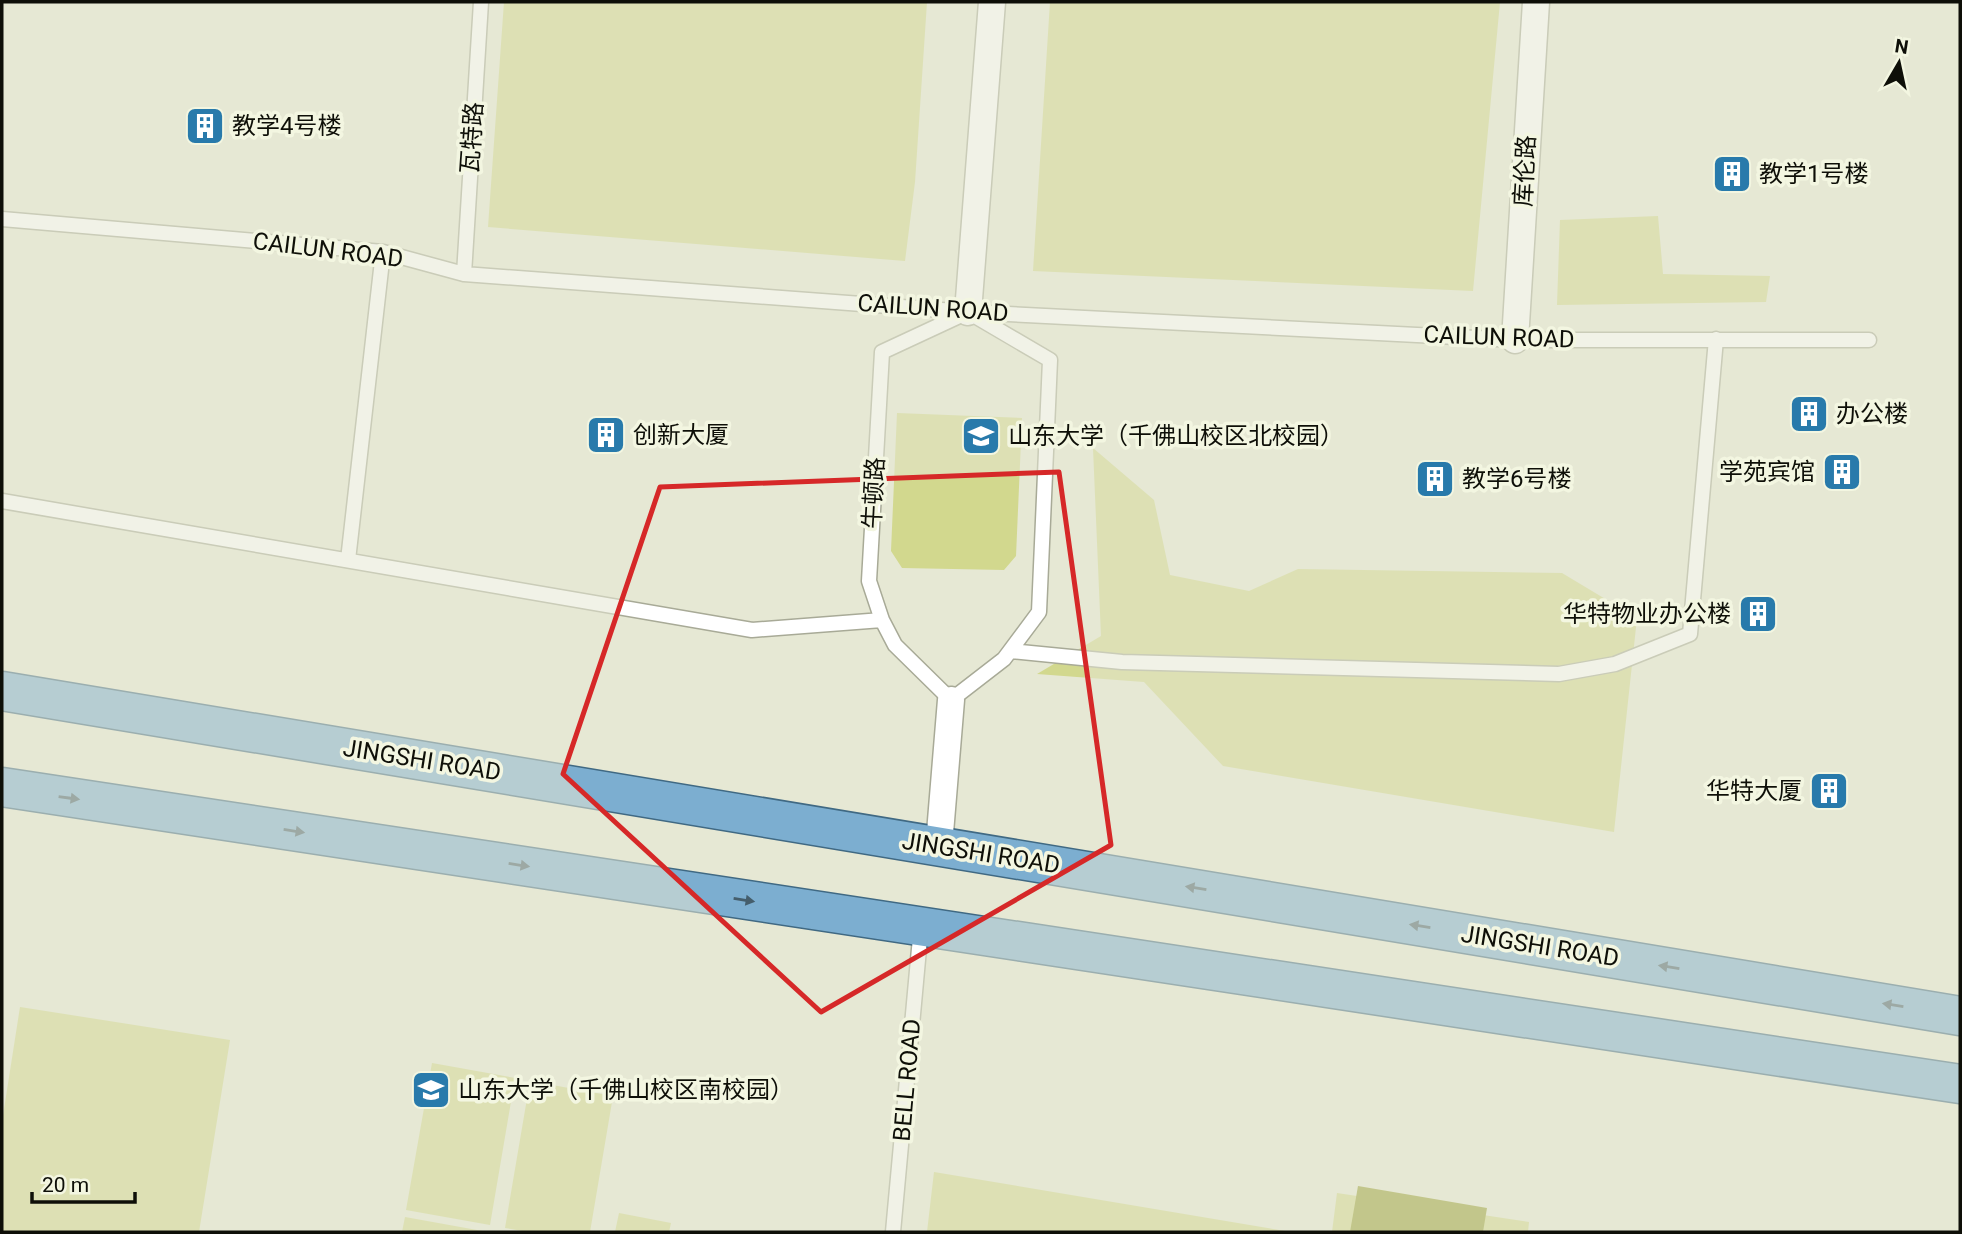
<svg xmlns="http://www.w3.org/2000/svg" width="1962" height="1234" font-family="Roboto,'Noto Sans SC',sans-serif">
	<style>
		.green { fill: #d2d88e }
		.water { fill: #989e33 }
		.lines { fill: none; stroke-linecap: round; stroke-linejoin: round }
		.service-casing { stroke: #a8aa97; stroke-width: 17 }
		.minor-casing { stroke: #a8aa97; stroke-width: 29 }
		.trunk-casing { stroke: #406983; stroke-width: 41 }
		.service { stroke: #fff; stroke-width: 14 }
		.minor { stroke: #fff; stroke-width: 26 }
		.trunk { stroke: #7caed0; stroke-width: 38 }
		.oneway { fill: #455e6c }
		.marked { fill: none; stroke: #d62828; stroke-width: 5; stroke-linejoin: round }
		.labels { text-anchor: middle; stroke-width: 7; stroke-linejoin: round; paint-order: stroke }
		.poi-label { font-size: 24px; fill: #0e0f08; stroke: #f3f6e1; text-anchor: start }
		.street-label { font-size: 24px; fill: #0e0f08; stroke: #f3f6e1 }
	</style>
	<rect width="100%" height="100%" fill="#e6e8d4"/>
	<path class="green" d="M504,2h423l-12,180 -10,79 -417,-34z
		M1050,2h450l-27,289 -440,-20z
		M1658,216l5,58 107,2 -4,26 -209,3 3,-85z
		M897,413l125,5 -6,138 -12,14 -102,-2 -11,-17z
		M1093,448l61,52 16,75 79,16 49,-22 264,4 75,45 -23,214 -391,-66 -79,-84 -107,-8 64,-38z
		M20,1007l210,33 -31,192h-197v-110z
		M432,1063l83,15 -25,147 -84,-15z
		M530,1081l83,15 -23,136h-62l-23,-4z
		M934,1172l357,60h-364z
		M1337,1193l192,29 -1,10h-196z
		M619,1213l52,10 -2,9h-54z
		M405,1217l83,15h-86z"/>
	<path class="water" d="M1358,1186l129,22 -4,24h-133z"/>
	<g class="lines">
		<g class="service-casing">
			<path id="service" d="M2,219l381,33 81,22 504,38 547,28h354
				M464,274l17,-272
				M968,312l82,48 -11,252 -35,47 -53,41 -56,-55 -13,-25 -13,-39 13,-229z
				M2,501l750,129 130,-10
				M348,560l35,-308
				M1011,651l111,11 437,12 56,-10 75,-30 26,-295
				M893,1232l28,-305"/>
		</g>
		<g class="minor-casing">
			<path id="minor" d="M968,312l24,-310
				M1515,340l21,-338
				M939,845l12,-145"/>
		</g>
		<g class="trunk-casing">
			<path id="trunk" d="M2,691l1958,325
				M2,787l1958,297"/>
		</g>
		<use href="#service" class="service"/>
		<use href="#minor" class="minor"/>
		<use href="#trunk" class="trunk"/>
	</g>
	<defs><path id="oneway-solid" d="M-6-.8H1V-3.2L6.5 0L1 3.2V.8H-6Z" transform="scale(1.75)"/></defs>
	<g class="oneway">
		<use href="#oneway-solid" transform="translate(69 798) rotate(8)"/>
		<use href="#oneway-solid" transform="translate(294 831) rotate(9)"/>
		<use href="#oneway-solid" transform="translate(519 865) rotate(9)"/>
		<use href="#oneway-solid" transform="translate(1196 888) rotate(-171)"/>
		<use href="#oneway-solid" transform="translate(744 900) rotate(9)"/>
		<use href="#oneway-solid" transform="translate(1420 926) rotate(-171)"/>
		<use href="#oneway-solid" transform="translate(1669 967) rotate(-171)"/>
		<use href="#oneway-solid" transform="translate(1893 1005) rotate(-171)"/>
	</g>
	<path d="M0 0H1962V1234H0ZM1059,472l52,373 -290,167 -258,-238 97,-287z" fill="#e6e8d4" fill-opacity=".55" fill-rule="evenodd"/>
	<path class="marked" d="M1059,472l52,373 -290,167 -258,-238 97,-287z"/>
	<defs>
		<g id="building-square" transform="scale(2.0125)"><rect x="-9" y="-9" width="18" height="18" rx="4" fill="#287aab" stroke="#f3f6e1"/><path d="M-4-6H4V6H1V3H-1V6H-4ZM-2.5-4.3h1.7v1.8h-1.7ZM.8-4.3h1.7v1.8H.8ZM-2.5-1h1.7V.8h-1.7ZM.8-1h1.7V.8H.8Z" fill="#fff"/></g>
		<g id="university-square" transform="scale(2.0125)"><rect x="-9" y="-9" width="18" height="18" rx="4" fill="#287aab" stroke="#f3f6e1"/><path d="M0-5L7-2L0 1L-7-2ZM-4 1L0 2.5L4 1V4Q0 6-4 4Z" fill="#fff"/></g>
	</defs>
	<g fill-rule="evenodd">
		<use href="#building-square" x="205" y="126"/>
		<use href="#building-square" x="1732" y="174"/>
		<use href="#building-square" x="1809" y="414"/>
		<use href="#building-square" x="606" y="435"/>
		<use href="#university-square" x="981" y="436"/>
		<use href="#building-square" x="1842" y="472"/>
		<use href="#building-square" x="1435" y="479"/>
		<use href="#building-square" x="1758" y="614"/>
		<use href="#building-square" x="1829" y="791"/>
		<use href="#university-square" x="431" y="1090"/>
	</g>
	<g class="labels">
		<g class="poi-label">
			<text x="232" y="134">教学4号楼</text>
			<text x="1759" y="182">教学1号楼</text>
			<text x="1836" y="422">办公楼</text>
			<text x="633" y="443">创新大厦</text>
			<text x="1008" y="444">山东大学（千佛山校区北校园）</text>
			<text x="1815" y="480" text-anchor="end">学苑宾馆</text>
			<text x="1462" y="487">教学6号楼</text>
			<text x="1731" y="622" text-anchor="end">华特物业办公楼</text>
			<text x="1802" y="799" text-anchor="end">华特大厦</text>
			<text x="458" y="1098">山东大学（千佛山校区南校园）</text>
		</g>
		<g class="street-label">
			<text transform="translate(472 138) rotate(-86)" y="8">瓦特路</text>
			<text transform="translate(1525 171) rotate(-87)" y="8">库伦路</text>
			<text transform="translate(328 250) rotate(7)" y="8">CAILUN ROAD</text>
			<text transform="translate(933 308) rotate(4)" y="8">CAILUN ROAD</text>
			<text transform="translate(1499 337) rotate(2)" y="8">CAILUN ROAD</text>
			<text transform="translate(874 493) rotate(-87)" y="8">牛顿路</text>
			<text transform="translate(422 760) rotate(9)" y="8">JINGSHI ROAD</text>
			<text transform="translate(981 853) rotate(9)" y="8">JINGSHI ROAD</text>
			<text transform="translate(1540 946) rotate(9)" y="8">JINGSHI ROAD</text>
			<text transform="translate(907 1080) rotate(-85)" y="8">BELL ROAD</text>
		</g>
	</g>
	<rect width="1962" height="1234" fill="none" stroke="#0e0f08" stroke-width="7"/>
	<g transform="translate(1899 63) rotate(9)" stroke="#f3f6e1" stroke-width="5" paint-order="stroke">
	<path d="M0-5L12 26L0 18L-12 26Z" fill="#0e0f08"/>
	<text y="-10" font-size="19" font-weight="bold" text-anchor="middle" fill="#0e0f08">N</text>
	</g>
	<path d="M32 1192v10h103v-10" fill="none" stroke="#0e0f08" stroke-width="3.5"/>
	<text x="42" y="1192" font-size="21" fill="#0e0f08" stroke="#f3f6e1" stroke-width="5" paint-order="stroke">20 m</text>
</svg>
